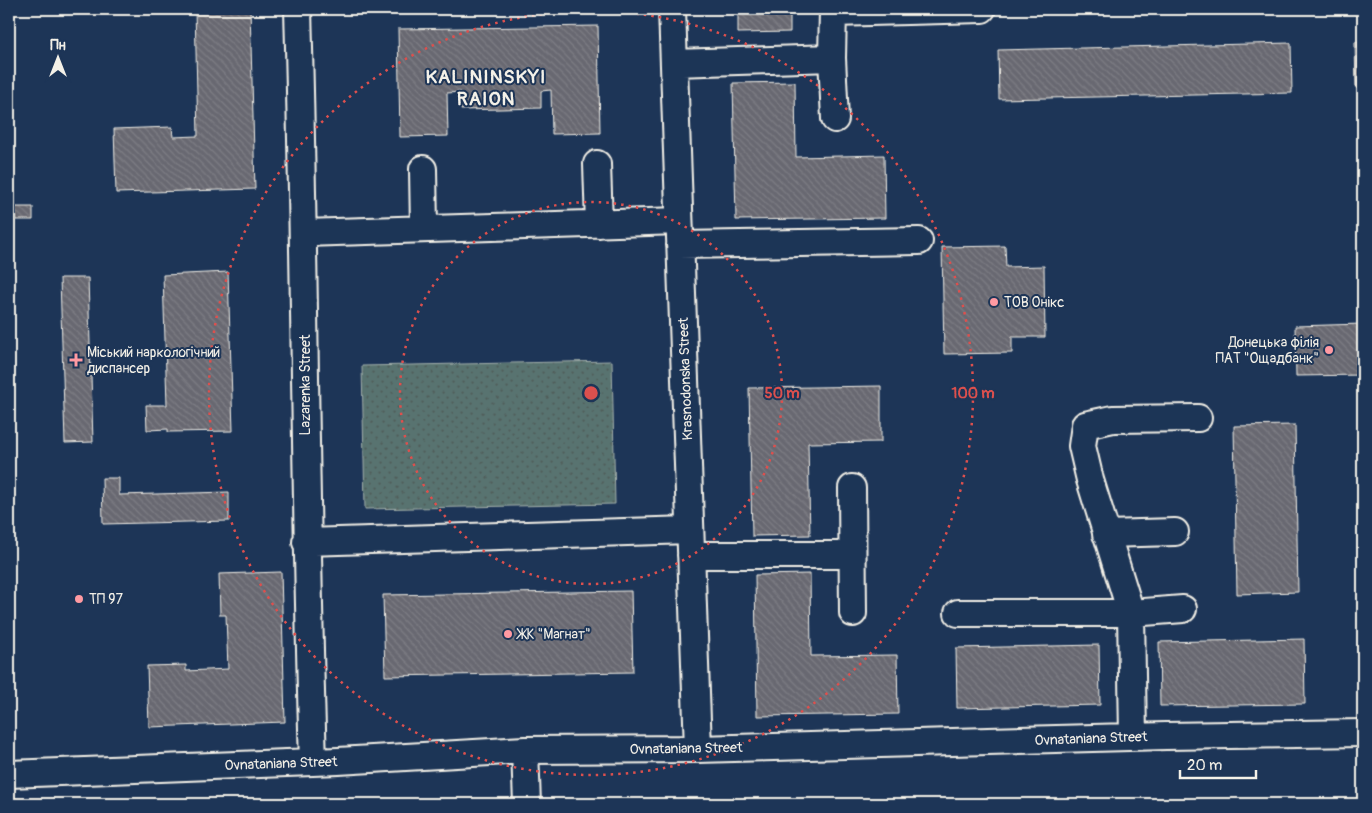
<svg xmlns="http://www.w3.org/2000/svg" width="1372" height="813" font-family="Pangolin,sans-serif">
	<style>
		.park { fill: url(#park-dots); stroke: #a6b2ac }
		.building { fill: url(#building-back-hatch); stroke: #f4f1e8 }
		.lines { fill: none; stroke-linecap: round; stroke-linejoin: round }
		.minor-casing { stroke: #f4f1e8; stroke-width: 30 }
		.minor { stroke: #1d3557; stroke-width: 26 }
		.ring { fill: none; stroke: #dc504e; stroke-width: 2.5; stroke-dasharray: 2.5 5 }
		.poi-dot { fill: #ff9aa2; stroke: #1d3557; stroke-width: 2 }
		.labels { text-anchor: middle; stroke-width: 4; stroke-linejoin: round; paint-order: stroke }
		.poi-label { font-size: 14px; fill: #f4f1e8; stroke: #1d3557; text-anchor: start }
		.street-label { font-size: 14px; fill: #f4f1e8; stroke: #1d3557 }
		.district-label { font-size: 19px; font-weight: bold; letter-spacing: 1px; fill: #f4f1e8; stroke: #1d3557 }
		.centre { fill: #dc504e; stroke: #1d3557; stroke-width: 2.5 }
		.ring-label { font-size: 15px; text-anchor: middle; font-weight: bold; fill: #dc504e; stroke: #1d3557; stroke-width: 4; stroke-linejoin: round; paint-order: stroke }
	</style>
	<defs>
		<pattern id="park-dots" width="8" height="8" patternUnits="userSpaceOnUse" patternTransform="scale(1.25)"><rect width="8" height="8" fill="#587370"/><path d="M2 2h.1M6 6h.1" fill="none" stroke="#505b59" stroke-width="1.8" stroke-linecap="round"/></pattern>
		<pattern id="building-back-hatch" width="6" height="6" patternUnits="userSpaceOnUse" patternTransform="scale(1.25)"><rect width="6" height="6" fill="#686871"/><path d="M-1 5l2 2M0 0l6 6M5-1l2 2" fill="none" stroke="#7e7e85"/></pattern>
	</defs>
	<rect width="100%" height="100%" fill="#1d3557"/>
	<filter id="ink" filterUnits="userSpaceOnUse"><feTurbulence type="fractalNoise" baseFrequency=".02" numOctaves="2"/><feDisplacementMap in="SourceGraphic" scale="10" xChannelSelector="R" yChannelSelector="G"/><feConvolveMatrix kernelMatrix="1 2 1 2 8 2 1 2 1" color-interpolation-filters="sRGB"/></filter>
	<g filter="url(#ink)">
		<path class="park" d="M612,361l3,143 -250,5 -3,-143z"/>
		<path class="building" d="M195,9h55l5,180 -139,4 -2,-64 58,-2 1,10 25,-1z
			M738,9h52v23l-52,1z
			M598,26l2,107 -48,1 -1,-44 -10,1v17l-80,2v-18l-14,1 1,43 -48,1 -2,-108z
			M1363,41v47h-7l-1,-46z
			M1291,43l1,50 -293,6 -1,-49z
			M795,82l1,75 88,-2 1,63 -149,2 -3,-137z
			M9,207l4,49h-4z
			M15,207h18v13h-18z
			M1005,246l1,21 38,-1 1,71h-33v16l-68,1 -2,-107z
			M228,272l5,159 -65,1v-3l-21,1 -1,-25h21l-4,-130z
			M60,278h28l5,164 -28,1z
			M1363,324v51l-67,1 -1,-50z
			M881,386v56l-73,1 2,92 -58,1 -3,-148z
			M1295,425l3,167 -61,2 -3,-168z
			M102,478h17v17l110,-3v29l-126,3z
			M281,572l4,150 -136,5 -2,-61 39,-1v6l42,-2 -2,-54h-6l-1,-41z
			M810,574l1,82 86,-1 1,59 -141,2 -2,-141z
			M631,591l2,81 -248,4 -2,-81z
			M1304,639l1,65 -145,2 -1,-64z
			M1099,645l1,60 -143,3 -1,-60z"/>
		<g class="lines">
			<g class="minor-casing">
				<path id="minor" d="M298,9c7,251 7,502 15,753
					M672,9l26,740
					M833,9l-1,49 3,61
					M833,13l149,-4
					M674,63l158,-5
					M597,164l2,60
					M423,169l1,60
					M304,233l375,-12
					M680,245l239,-4
					M852,488l1,125
					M1106,534l69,-2
					M306,542l384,-12
					M691,555h161
					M958,613h173l52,-4
					M1133,737l-2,-124 -41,-133 -8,-34 3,-21 28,-6 85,-1
					M525,750l2,54
					M9,774l329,-13 187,-11 173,-1 468,-13 197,-3"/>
			</g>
			<use href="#minor" class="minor"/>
		</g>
	</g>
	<g class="ring">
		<circle cx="591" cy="393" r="191"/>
		<circle cx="591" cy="393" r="382"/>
	</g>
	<g class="poi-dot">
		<circle cx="994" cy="302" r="5"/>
		<circle cx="1329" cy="350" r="5"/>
		<path d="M73.5 352.5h5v5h5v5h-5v5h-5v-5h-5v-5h5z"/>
		<circle cx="79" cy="599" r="5"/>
		<circle cx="508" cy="634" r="5"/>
	</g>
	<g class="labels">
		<g class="poi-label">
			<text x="1004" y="307">ТОВ Онікс</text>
			<text x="1319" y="347" text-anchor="end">Донецька філія<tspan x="1319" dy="16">ПАТ "Ощадбанк"</tspan></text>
			<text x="87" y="357">Міський наркологічний<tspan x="87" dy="16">диспансер</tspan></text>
			<text x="89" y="604">ТП 97</text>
			<text x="518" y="639">ЖК "Магнат"</text>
		</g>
		<g class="street-label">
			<text transform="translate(685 379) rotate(-92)" y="5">Krasnodonska Street</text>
			<text transform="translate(305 385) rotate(-90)" y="5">Lazarenka Street</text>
			<text transform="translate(1091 738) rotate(-2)" y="5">Ovnataniana Street</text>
			<text transform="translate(686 748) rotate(-1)" y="5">Ovnataniana Street</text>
			<text transform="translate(281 763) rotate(-2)" y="5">Ovnataniana Street</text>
		</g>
		<g class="district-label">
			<text x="486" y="83">KALININSKYI<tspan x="486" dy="22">RAION</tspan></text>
		</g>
	</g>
	<circle cx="591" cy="393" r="8" class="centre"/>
	<g class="ring-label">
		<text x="782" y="398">50 m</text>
		<text x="973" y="398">100 m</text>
	</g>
	<rect width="1372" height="813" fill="none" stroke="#1d3557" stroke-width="30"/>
	<rect x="15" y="15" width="1342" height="783" fill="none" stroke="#f4f1e8" stroke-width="2" filter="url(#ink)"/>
	<g transform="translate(58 58)" stroke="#1d3557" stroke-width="4" paint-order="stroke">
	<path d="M0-4L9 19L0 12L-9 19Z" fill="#f4f1e8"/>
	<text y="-8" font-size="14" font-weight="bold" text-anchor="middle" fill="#f4f1e8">Пн</text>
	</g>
	<path d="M1180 770v8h76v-8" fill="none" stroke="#f4f1e8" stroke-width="2.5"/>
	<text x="1187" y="770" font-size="15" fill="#f4f1e8" stroke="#1d3557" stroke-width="4" paint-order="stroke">20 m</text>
</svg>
